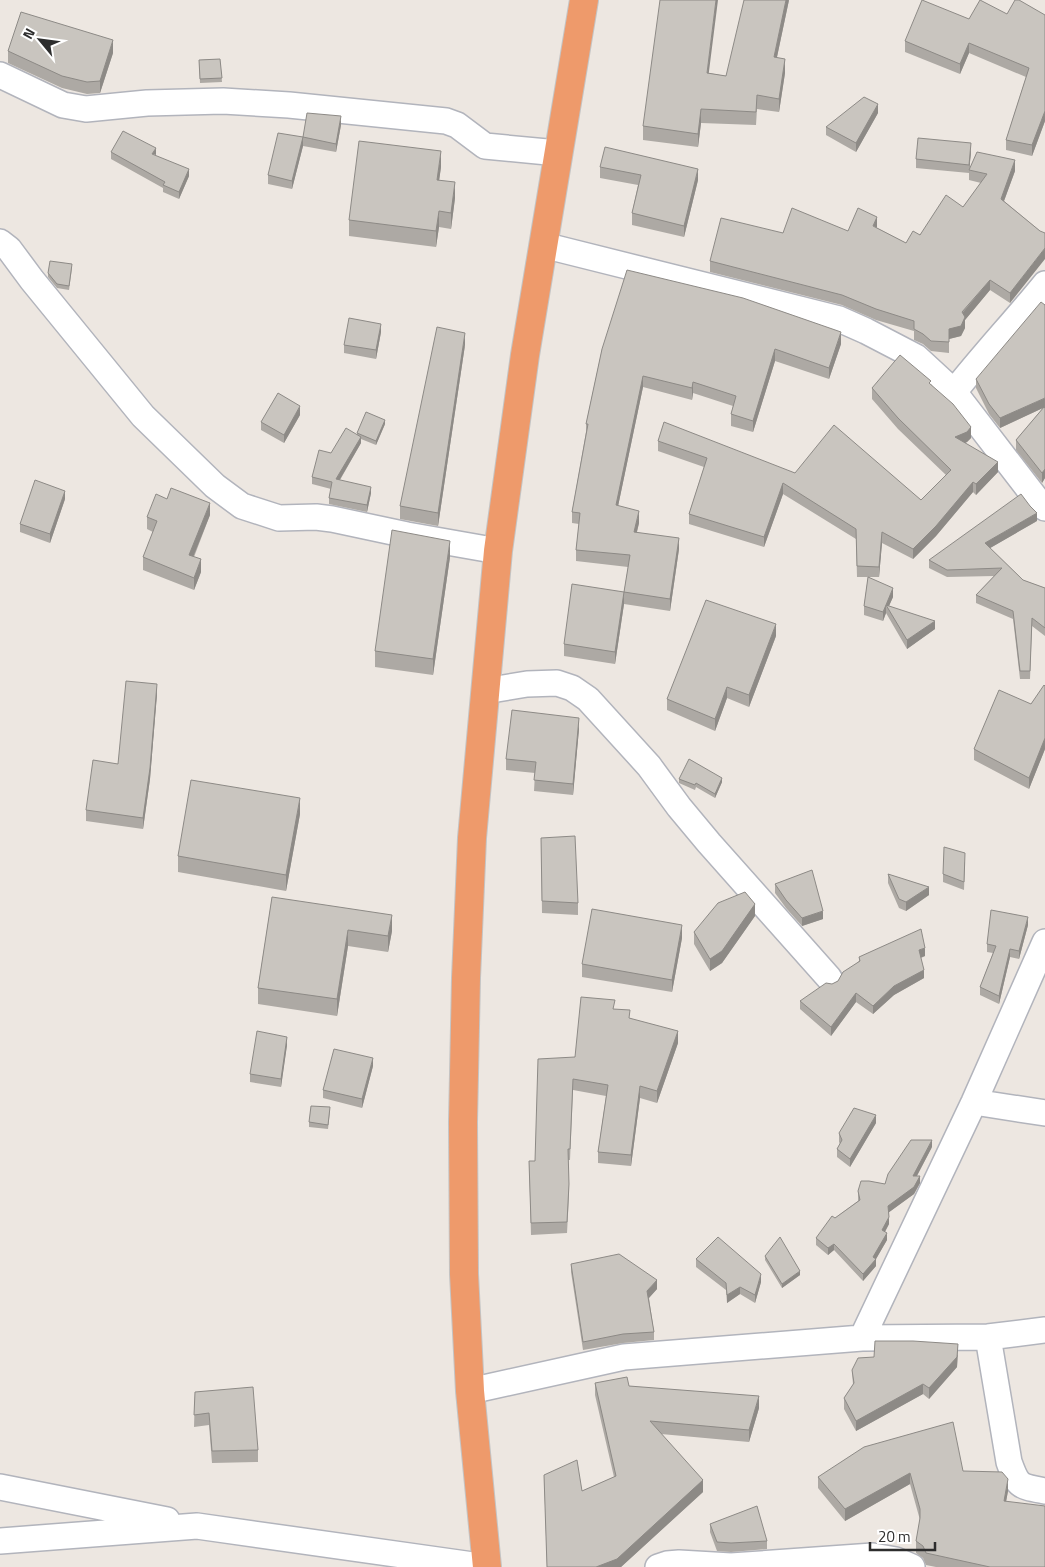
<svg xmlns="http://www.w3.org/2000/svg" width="1045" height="1567" font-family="'Titillium Web',sans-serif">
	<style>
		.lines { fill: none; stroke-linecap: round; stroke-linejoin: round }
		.minor-casing { stroke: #b2b4bc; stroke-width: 28 }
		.highway-casing { stroke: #c4c4c4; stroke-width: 30 }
		.minor { stroke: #fff; stroke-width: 25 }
		.highway { stroke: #ee9a6b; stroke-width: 28 }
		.wall { fill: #ada9a4 }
		.shaded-wall { fill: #8d8a86 }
		.building { fill: #c9c5bf; stroke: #8d8a86 }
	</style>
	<rect width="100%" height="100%" fill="#ede7e1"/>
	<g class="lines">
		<g class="minor-casing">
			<path id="minor" d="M0,75l63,30 23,4 61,-6 76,-2 66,4 157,16 11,4 28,21 73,7
				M0,242l9,7 23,31 111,136 72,70 27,20 37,12 37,-1 16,2 75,16 91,16
				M543,245l296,74 27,12 50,26 38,35 87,113 4,3
				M954,392c29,-37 61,-71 91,-108
				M485,691l42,-7 30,-1 15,5 16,11 61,67 30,41 30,36 120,135
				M974,1102l71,11
				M988,1337l21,125c9,25 10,24 36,29
				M862,1338l112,-236 71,-160
				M470,1391l154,-34 238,-19 126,-1 57,-7
				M0,1487l167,33
				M0,1541l197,-15 290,41
				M658,1567l9,-3 12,-1 52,3 142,-10 23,4 16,7"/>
		</g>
		<g class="highway-casing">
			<path id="highway" d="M487,1567l-17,-176 -6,-117 -1,-152 3,-144 6,-140 26,-287 27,-196 59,-355"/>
		</g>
		<use href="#minor" class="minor"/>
		<use href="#highway" class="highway"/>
	</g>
	<path class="wall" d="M789,0l-12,57 8,16 -6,39 -22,-3 -1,16 -55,-2 -3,24 -55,-7v-14l66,-53 17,3z
		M1007,14l38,1v106l-13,35 -26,-6v-10l20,-63 -57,-24 -9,21 -55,-22v-11l64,-22z
		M8,51l105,2 -13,40 -13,1 -25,-6 -54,-25z
		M220,59l2,23 -22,1 -1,-23z
		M878,113l-22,39 -30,-17v-8z
		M341,125l-5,27 -33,-6 -11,43 -24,-5v-9l35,-38z
		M971,151l-2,22 -53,-5v-9z
		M111,152l44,4 34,20 -10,23 -16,-7v-4l-52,-29z
		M441,167l-2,13 16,18 -4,31 -12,-2 -3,20 -87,-11v-16z
		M600,167l98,13 -14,57 -52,-12v-12l6,-28 -38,-7z
		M969,170l46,1 -11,30 36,30 -30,72 -20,-13 -25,30v8l-4,8 -12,3v14l-18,-2 -8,-7 -9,-4v-9l-38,-11 -34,-15 -132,-33v-11l73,-28 65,-2 29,-3 29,15 57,-36 18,-24 -12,-3z
		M72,268l-3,22 -12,-2 -9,-11v-4z
		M381,332l-5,27 -32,-6v-8z
		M841,344l-12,35 -54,-18 -22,71 -22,-6v-12l2,-8 -40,-13 -1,7 -49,-13 -25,119 21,17 -2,9 42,17 -9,62 -46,-7 -9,60 -51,-8v-12l60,-52 4,-25 -52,-6v-11l3,-26 -7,-1v-11l14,-80v-8l16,-75z
		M465,345l-27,181 -38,-7v-13z
		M976,379l69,29v70l-3,5 -26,-33v-10l27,-32 -43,20 -11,-14 -13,-26z
		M931,384l40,54 -4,4 -2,1 33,29 -22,23 -3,-3 -37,44 -23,23 -31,-16 -3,34h-10l24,20 -4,9 46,23 -28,20 -21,-36 -3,8 -19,-6v-9l4,-29h-11l-1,-38 -73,-45 -19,53 -75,-23v-10l15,-47 -46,-16v-10l137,32 126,27 25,-25 -48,-46 -26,-30v-11z
		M300,415l-16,28 -23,-13v-8z
		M385,424l-9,21 -15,-6v4l-21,37 31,13 -4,19 -38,-8v-6l2,-9 -19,-5v-7l19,-24 26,-19v-1z
		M65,499l-15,44 -30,-11v-8z
		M210,515l-16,42 7,15 -7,18 -51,-20v-13l10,-25 -6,-3v-12z
		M1037,521l-47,27 33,32 22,8v48l-13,-10 -2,53h-10l-7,-60 -37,-16v-8l18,-19 -47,1 -18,-9v-8z
		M450,557l-17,118 -58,-8v-16z
		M776,636l-27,71 -22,-9 -12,33 -48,-21v-11z
		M1045,686v63l-16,40 -55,-29v-11l57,-45z
		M157,694l-7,85 -7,50 -57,-8v-11l32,-46z
		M579,729l-6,66 -39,-4 1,-18 -29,-3v-11z
		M679,779l43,3 -7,16 -19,-11 -1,3 -16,-7z
		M300,814l-14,77 -108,-19v-16z
		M541,838l37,65v12l-36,-2z
		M965,862l-1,28 -21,-8v-8z
		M888,874l41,21 -23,16 -7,-3 -11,-25z
		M775,884l48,35 -21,7 -16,-18 -11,-15z
		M272,897l120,34 -4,21 -40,-6 -11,70 -79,-12v-16z
		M755,916l-33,47 -12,8 -16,-27v-12z
		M1028,925l-9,34 -9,-2 -11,47 -19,-9v-8l13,-34 -6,-1v-8z
		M682,938l-10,54 -90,-15v-13z
		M925,956l-4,2 3,20 -30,17 -21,19 -17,-12 -25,34 -31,-27v-8l38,-20 21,-20v-4z
		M615,1009l15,10 48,24 -21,60 -17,-5 -9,68 -33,-3v-11l8,-56 -33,-6 -3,70h-2l1,35 -2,38 -36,2 -2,-74h6l40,-104z
		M287,1045l-6,42 -31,-5v-8z
		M373,1066l-11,42 -39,-10v-8z
		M330,1111l-2,18 -19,-2v-5z
		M876,1123l-26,44 -13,-10v-8l3,-5 -1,-2v-9z
		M932,1147l-15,29 3,7 -6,11 -25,18v12l-4,8 2,8 -11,19v7l-13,15 -29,-31 -6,5 -12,-10v-7l19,-20 23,-17v-10l27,-7z
		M765,1256l35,19 -18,13 -17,-28z
		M696,1259l65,23 -6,21 -15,-9 -13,9 -1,-13 -30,-23z
		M571,1264l86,25 -8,9 5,34v8l-31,3 -40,7 -12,-78z
		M958,1355l-1,12 -28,32 -6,-5 -67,37 -12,-22v-11l9,-13 -1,-15z
		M595,1383l34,3 130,22 -10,34 -88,-8 42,58 -82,75h-74l-3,-92 38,16 32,-14 -19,-82z
		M195,1392l63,58v12l-46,1 -3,-38 -15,2z
		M963,1471l45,20 -2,10 39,66h-109l-10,-2 -3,-7 -7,-5v-12l4,-21 -10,-36 -65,37 -27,-33v-11z
		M710,1524l57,17v8l-36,3 -14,-1 -7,-19z"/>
	<path class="shaded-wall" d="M716,0h2l-11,87v-14z
		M786,0h3l-15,71v-14z
		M113,40v13l-13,40v-12z
		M969,43v10l-9,21v-10z
		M785,59v14l-6,39v-13z
		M878,104v9l-22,39v-9z
		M701,109v14l-3,24v-13z
		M1045,111v10l-13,35v-11z
		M341,116v9l-5,27v-8z
		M303,137v9l-11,43v-8z
		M971,143v8l-2,22v-8z
		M156,148v7l-4,-1z
		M441,151v16l-4,29v-16z
		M1015,160v11l-14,38v-10z
		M189,169v7l-10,23v-7z
		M698,169v11l-14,57v-11z
		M455,182v16l-4,31v-16z
		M439,211v16l-3,20v-16z
		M877,217v11l-4,-2z
		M1045,248v11l-35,44v-10z
		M990,280v10l-25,30v8l-4,8 -12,3v-10z
		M381,324v8l-5,27v-9z
		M841,332v12l-12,35v-11z
		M465,333v12l-27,181v-13z
		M775,349v12l-22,71v-11z
		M643,376v11l-27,129v-11z
		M693,382v11l-1,7v-12z
		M1045,398v9l-45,21v-10z
		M300,406v9l-16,28v-8z
		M385,420v4l-9,21v-4z
		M971,427v11l-4,4 -12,6v-11z
		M361,437v6l-25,43v-7z
		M998,462v10l-22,23v-11z
		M1045,469v9l-3,5v-10z
		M973,482v10l-37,44 -23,23v-10z
		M783,483v11l-19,53v-10z
		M371,487v6l-4,19v-7z
		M65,491v8l-15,44v-9z
		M210,503v12l-21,52v-12z
		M639,511v12l-5,20v-11z
		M1037,513v8l-52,30v-8z
		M882,532v11l-3,34v-10z
		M679,538v11l-9,62v-12z
		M450,541v16l-17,118v-16z
		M201,559v13l-7,18v-12z
		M893,588v9l-5,11 -2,-3z
		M624,592v12l-9,60v-12z
		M886,605v8l-3,8v-9z
		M935,621v8l-28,20v-9z
		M776,624v12l-27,71v-12z
		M157,684v10l-7,85 -7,50v-11z
		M727,687v11l-12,33v-12z
		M579,718v11l-6,66v-11z
		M1045,738v11l-16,40v-11z
		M722,778v4l-7,16v-4z
		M300,798v16l-14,77v-16z
		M929,887v8l-23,16v-9z
		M755,904v12l-33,47 -12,8v-12z
		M823,911v8l-21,7v-8z
		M392,915v16l-4,21v-16z
		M1028,917v8l-9,34v-8z
		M682,925v13l-10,54v-12z
		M348,930v16l-11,70v-17z
		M925,948v8l-6,2v-8z
		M1010,949v8l-11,47v-8z
		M924,970v8l-30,17 -21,19v-8l21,-20z
		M856,993v9l-25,34v-9z
		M678,1031v12l-21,60v-12z
		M287,1037v8l-6,42v-8z
		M373,1058v8l-11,42v-9z
		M640,1086v12l-9,68v-11z
		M876,1115v8l-26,44v-8z
		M932,1140v7l-19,36v-7z
		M920,1176v7l-6,11 -26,19v-7z
		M889,1217v7l-7,13v-7z
		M887,1233v7l-11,19v7l-13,15v-7z
		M834,1244v6l-6,5v-7z
		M800,1271v4l-18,13v-4z
		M761,1274v8l-6,21v-8z
		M657,1280v9l-10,11v-9z
		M740,1287v7l-13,9v-8z
		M958,1344l-1,23 -28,32v-11z
		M923,1384v10l-67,37v-10z
		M759,1396v12l-10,34v-12z
		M910,1473v11l-65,37v-12z
		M1008,1479v12l-4,22v-12z
		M703,1480v12l-82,75h-25z"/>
	<path class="building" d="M660,0h56l-9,73 19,3 18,-76h42l-12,57 11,2 -6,40 -22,-4 -1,17 -55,-3 -3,25 -55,-8z
		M922,0l47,19 11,-19 27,14 8,-14h4l26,15v96l-13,34 -26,-5 23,-72 -60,-25 -9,21 -55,-23z
		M21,12l92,28 -13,41 -13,1 -25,-6 -54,-25z
		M220,59l2,19 -22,1 -1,-19z
		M864,97l14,7 -22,39 -30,-16z
		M307,113l34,3 -5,28 -33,-7z
		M123,131l33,17 -4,6 37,15 -10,23 -16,-7 2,-3 -54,-30z
		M278,133l25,4 -11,44 -24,-6z
		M918,138l53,5 -2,22 -53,-6z
		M359,141l82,10 -4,29 18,2 -4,31 -12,-2 -3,20 -87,-11z
		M605,147l93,22 -14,57 -52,-13 9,-38 -41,-8z
		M977,152l38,8 -14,39 39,32 5,2v15l-35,45 -20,-13 -28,32 3,5 -4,9 -12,3v13l-18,-1 -8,-7 -9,-5v-8l-38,-12 -34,-14 -132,-34 11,-43 62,15 9,-25 56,23 10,-23 19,9 -4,9 33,17 7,-12 7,4 26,-40 17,12 24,-33 -18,-4z
		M50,261l22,3 -3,22 -12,-2 -9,-11z
		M627,270l116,28 98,34 -12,36 -54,-19 -22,72 -22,-7 5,-18 -43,-14 -1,6 -49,-12 -27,129 23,6 -5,21 45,6 -9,61 -46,-7 6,-37 -54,-5 4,-37 -8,-1 16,-88h-2l16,-75z
		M1041,302l4,3v93l-45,20 -11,-14 -13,-25z
		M349,318l32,6 -5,26 -32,-5z
		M437,327l28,6 -27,180 -38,-7z
		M900,355l31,26 -2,2 24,21 18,23 -4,5 -12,5 43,25 -22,22 -3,-2 -37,44 -23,23 -31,-17 -3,35 -22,-1 -1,-37 -73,-46 -19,54 -75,-23 18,-56 -49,-17 6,-19 131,51 39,-48 87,75 30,-30 -53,-52 -26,-30z
		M278,393l22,13 -16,29 -23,-13z
		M1044,407l1,1v61l-3,4 -26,-33z
		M366,412l19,8 -9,21 -19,-8z
		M346,428l15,9 -25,42 35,8 -4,18 -38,-7 3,-16 -20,-5 7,-27 12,3z
		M35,480l30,11 -15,43 -30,-10z
		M171,488l39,15 -21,52 12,4 -7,19 -51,-21 14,-36 -10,-4 9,-23 11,5z
		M1021,494l9,12 7,7 -52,30 38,37 22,8v40l-13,-10 -2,53h-10l-7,-60 -37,-16 26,-27 -55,2 -18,-10z
		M392,530l58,11 -17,118 -58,-8z
		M868,577l25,11 -7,17 49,16 -28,19 -21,-35 -3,7 -19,-6z
		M572,584l52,8 -9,60 -51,-8z
		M706,600l70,24 -27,71 -22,-8 -12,32 -48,-20z
		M126,681l31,3 -7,84 -7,50 -57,-8 7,-50 25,4z
		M1044,685l1,1v52l-16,40 -55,-29 25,-59 32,14z
		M512,710l67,8 -6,66 -39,-4 2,-18 -30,-3z
		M689,759l33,19 -7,16 -19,-11 -1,2 -16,-6z
		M191,780l109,18 -14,77 -108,-19z
		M575,836l3,67 -36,-2 -1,-63z
		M944,847l21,6 -1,29 -21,-8z
		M812,870l11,41 -21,7 -16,-18 -11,-16z
		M888,874l41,13 -23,15 -7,-3z
		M745,892l10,12 -33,47 -12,8 -16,-27 24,-29z
		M272,897l120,18 -4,21 -40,-6 -11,69 -79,-11z
		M592,909l90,16 -10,55 -90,-16z
		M991,910l37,7 -9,34 -9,-2 -11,47 -19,-9 16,-41 -9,-2z
		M921,929l4,19 -6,2 5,20 -30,16 -21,20 -17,-13 -25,34 -31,-26 26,-18 6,1 6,-3 5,-9 17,-11 -1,-4z
		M581,997l34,3 -2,9 17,1 -1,8 49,13 -21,60 -17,-5 -9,69 -33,-3 10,-67 -35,-6 -3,70h-2l1,35 -2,38 -36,1 -2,-62h6l3,-102 37,-2z
		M257,1031l30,6 -6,42 -31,-5z
		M334,1049l39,9 -11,41 -39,-9z
		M311,1106l19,1 -2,18 -19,-3z
		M854,1108l22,7 -26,44 -13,-10 5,-9 -3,-7z
		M911,1140h21l-19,36h7l-6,11 -26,19 1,11 -7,13 5,3 -14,24 3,2 -13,15 -29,-30 -6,4 -12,-10 16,-22 3,2 25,-18 -2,-9 3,-10h8l16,3 3,-10z
		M718,1237l43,37 -6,21 -15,-8 -13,8 -1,-12 -30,-24z
		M780,1237l20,34 -18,13 -17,-28z
		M619,1254l38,26 -10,11 7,41 -31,2 -40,8 -12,-78z
		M875,1341h38l45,3 -1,13 -28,31 -6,-4 -67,37 -12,-23 10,-15 -2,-13 6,-12 16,-1z
		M627,1377l2,9 130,10 -10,34 -99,-9 53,59 -86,79 -21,8h-49l-3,-92 33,-15 5,31 34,-15 -21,-93z
		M253,1387l5,63 -46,1 -3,-38 -15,2 1,-23z
		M953,1422l10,49 39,1 6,7 -4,22 41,5v61h-55l-64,-14 -3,-7 -7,-5 4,-23v-9l-10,-36 -65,36 -27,-32 46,-30z
		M757,1506l10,35 -36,2 -14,-1 -7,-18z"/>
	<g transform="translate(40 40) rotate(299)" stroke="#ffffff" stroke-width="4" paint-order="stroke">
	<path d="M0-4L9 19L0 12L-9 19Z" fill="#2d2d2d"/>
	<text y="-8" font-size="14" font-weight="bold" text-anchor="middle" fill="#2d2d2d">N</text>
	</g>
	<path d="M870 1542v8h65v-8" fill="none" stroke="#2d2d2d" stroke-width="2.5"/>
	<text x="878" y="1542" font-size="15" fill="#2d2d2d" stroke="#ffffff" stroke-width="4" paint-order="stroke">20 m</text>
</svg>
